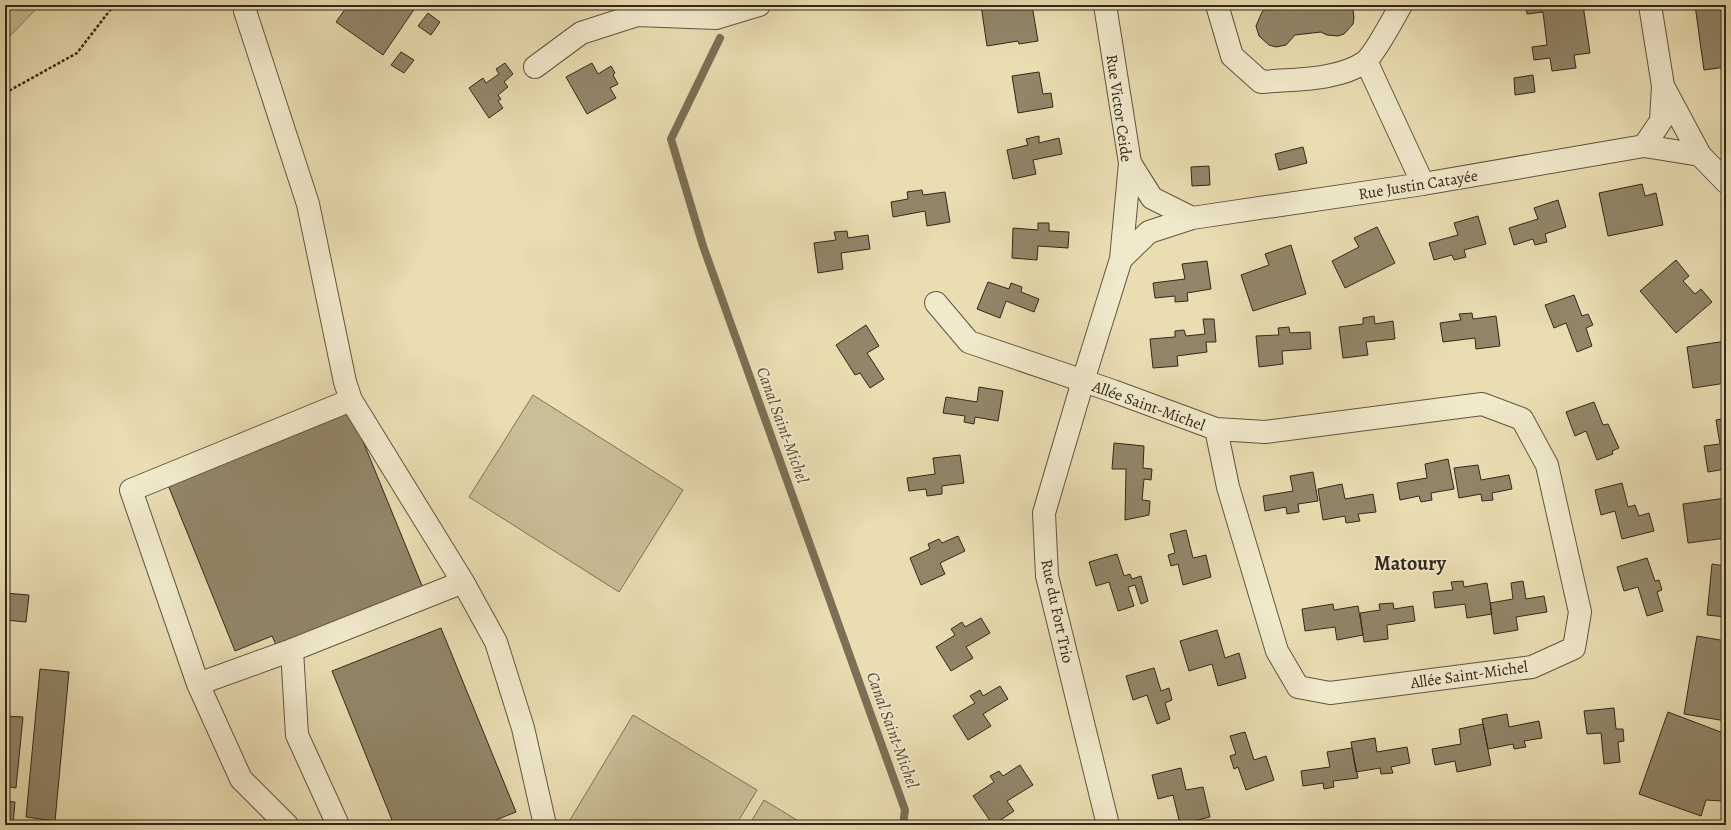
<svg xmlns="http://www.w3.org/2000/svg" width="1731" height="830" font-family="Alegreya,serif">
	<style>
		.green { fill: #cabe97; stroke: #7e7358 }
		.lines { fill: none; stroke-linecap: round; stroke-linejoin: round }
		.stream { stroke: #7b6f56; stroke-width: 8 }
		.building { fill: #918669; stroke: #32281a }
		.minor-casing { stroke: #605540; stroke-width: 24 }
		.path { stroke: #32281a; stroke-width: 2.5; stroke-dasharray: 3 2; stroke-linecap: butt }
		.minor { stroke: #f1e9cc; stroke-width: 22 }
		.labels { text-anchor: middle; stroke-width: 3.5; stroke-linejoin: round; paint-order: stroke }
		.street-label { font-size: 16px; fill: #32281a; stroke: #f1e9cc }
		.water-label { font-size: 17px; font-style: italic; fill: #564c38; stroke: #f1e9cc }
		.district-label { font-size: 20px; font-weight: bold; fill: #32281a; stroke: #f1e9cc }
	</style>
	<rect width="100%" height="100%" fill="#e9ddb1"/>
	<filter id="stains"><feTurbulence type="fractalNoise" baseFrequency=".005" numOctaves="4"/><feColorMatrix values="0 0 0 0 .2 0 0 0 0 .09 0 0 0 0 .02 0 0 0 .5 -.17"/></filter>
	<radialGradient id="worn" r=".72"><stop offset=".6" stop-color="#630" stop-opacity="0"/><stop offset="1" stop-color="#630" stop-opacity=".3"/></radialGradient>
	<path class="green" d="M5,5h35l-35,36z
		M533,395l150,95 -64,102 -150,-95z
		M633,715l124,75 -21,35h-169z
		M764,800l41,25h-56z"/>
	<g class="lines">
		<path class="stream" d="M720,38l-49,101 32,107 202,564 -2,15"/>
	</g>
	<path class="building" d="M348,5h63l4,3 -32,47 -47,-33z
		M981,5h15l1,3 18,-3h17l6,36 -19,3 -1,-3 -31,5z
		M1274,5h75l4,5 1,8 -1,6 -9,10 -6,2 -11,-1 -6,-3 -26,3 -9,10 -10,2 -7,-2 -10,-9 -3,-10 6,-14 5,-4 7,-1z
		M1526,5h57l7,48 -16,2 2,13 -24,3 -2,-13 -16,2 -2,-13 15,-2 -4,-33 -16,2z
		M1695,5h31v62l-22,3z
		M428,13l12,9 -9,13 -13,-9z
		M401,52l13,8 -10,13 -13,-8z
		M505,63l8,11 -9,8 4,5 -10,8 3,4 -3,2 5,7 -14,10 -20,-30 14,-10 3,5 13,-9 -3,-5z
		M592,63l6,11 13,-8 4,7 -2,2 5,9 -8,4 6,10 -29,16 -21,-37z
		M1039,72l4,22 8,-1 2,14 -35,6 -6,-37z
		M1533,75l2,17 -20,3 -1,-17z
		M1039,136v7l20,-5 3,16 -29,6 3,14 -23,5 -6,-29 21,-5 -2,-6z
		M1303,147l4,16 -28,7 -4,-16z
		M1209,166l1,19 -18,1 -1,-19z
		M1642,184l3,12 11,-3 7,32 -55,11 -9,-43z
		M922,190l1,5 22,-3 5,30 -23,4 -2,-15 -32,6 -2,-15 17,-3 -1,-7z
		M1558,200l8,27 -21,7 2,8 -12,3 -2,-6 -19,6 -5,-17 29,-9 -4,-11z
		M1478,216l8,28 -22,6 2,7 -12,3 -2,-5 -18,5 -5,-17 29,-8 -4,-12z
		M1038,223h11v8l20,1 -1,16 -30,-2 -1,14 -25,-2 1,-30 25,2z
		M1377,227l18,36 -50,25 -13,-27 27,-14 -5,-9z
		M847,231l1,7 20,-3 2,14 -29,4 2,16 -25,4 -4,-30 22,-3 -2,-8z
		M1291,245l15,49 -53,17 -12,-36 28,-10 -4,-11z
		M1676,260l13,16 -6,5 12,13 6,-5 11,13 -36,31 -36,-42z
		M1207,261l4,28 -24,4 1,8 -13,1v-6l-20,2 -2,-15 32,-4 -3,-15z
		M988,282l21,7 2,-6 11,4 -1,5 18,7 -5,13 -28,-11 -6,17 -23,-9z
		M1574,295l8,21 6,-2 5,11 -7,3 6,18 -15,6 -11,-29 -12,5 -9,-23z
		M1472,313l1,6 23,-3 4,30 -24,3 -1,-11 -32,4 -3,-19 21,-3 -2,-6z
		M1374,316l1,8 18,-3 2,18 -29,3 2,13 -25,3 -4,-31 24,-3v-6z
		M1203,319h11l2,23h-10l1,10 -30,4 1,10 -25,2 -3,-29 25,-2v-6l9,-1 2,6 19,-2z
		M866,325l13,21 -12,7 17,26 -14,9 -10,-15 -5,2 -19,-30z
		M1289,327l1,6 20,-1 1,17 -29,2 1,13 -24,3 -3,-31 23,-1 -1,-7z
		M1726,341v42l-33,5 -6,-41z
		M979,387l24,4 -5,30 -23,-4 -1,7 -10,-2 1,-6 -22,-3 3,-16 31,5z
		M1594,402l9,23 5,-1 11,24 -7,3 1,3 -16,6 -11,-29 -11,5 -9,-24z
		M351,412l72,176 -146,59 -5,-11 -37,15 -67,-166z
		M1726,418v51l-18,3 -4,-26 16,-2 -4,-24z
		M1114,443l30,3 -1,22 9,1 -1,11 -7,-1 -2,21 8,1 -1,14 -24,5 1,-51h-14z
		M960,455l4,28 -22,3v8l-15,2 -1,-7 -17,2 -2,-13 28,-4 -2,-16z
		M1448,459l6,30 -23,4 1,7 -11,2 -2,-6 -19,4 -3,-17 30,-5 -2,-14z
		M1478,465l3,15 28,-5 3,14 -20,4 1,7 -11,1 -1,-7 -22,4 -5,-30z
		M1313,472l5,29 -20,3 1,8 -12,2 -1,-7 -21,4 -2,-15 30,-5 -3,-15z
		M1622,483l6,24 7,-2 4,11 10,-3 5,18 -32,8 -7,-28 -14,4 -6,-25z
		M1342,484l3,15 28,-5 3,18 -18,2 2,7 -14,2 -1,-7 -22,4 -5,-31z
		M1726,498v40l-38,5 -5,-39z
		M1186,530l7,28 13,-3 5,22 -28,8 -5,-21 -7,2 -3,-11 7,-2 -5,-19z
		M958,536l7,15 -25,12 5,11 -24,11 -11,-27 20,-9 -2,-5 11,-5 3,4z
		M1117,554l7,22 6,-2 2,5 9,-3 7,25 -7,3 -6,-19 -7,2 6,19 -16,5 -9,-29 -13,4 -7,-24z
		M1647,558l8,23 4,-1 3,10 -5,2 6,19 -16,5 -9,-29 -14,4 -7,-24z
		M1712,564l14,2v51l-19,-2z
		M1463,581l1,6 23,-4 5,31 -25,4 -2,-14 -30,4 -2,-16 20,-2 -2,-8z
		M1523,581l3,18 18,-3 3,16 -31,5 2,13 -24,4 -4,-31 23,-4 -2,-16z
		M5,593l24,2 -3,27 -21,-2z
		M1393,603l1,6 19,-3 2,15 -28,4 1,14 -24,3 -4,-29 20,-3 -1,-6z
		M1333,604l1,6 24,-4 5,29 -26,5 -2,-13 -30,4 -3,-22z
		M981,618l9,15 -24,14 7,11 -22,13 -15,-24 19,-12 -4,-6 11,-7 3,5z
		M441,628l75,184 -33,13h-89l-62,-154z
		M1217,630l8,28 14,-5 7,25 -28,8 -6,-22 -23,7 -9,-30z
		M1697,636l29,5v80l-42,-7z
		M1154,668l7,23 8,-3 3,12 -7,3 5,16 -13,5 -10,-29 -14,5 -7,-24z
		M40,669l29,3 -14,149 -29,-4z
		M1000,686l8,13 -25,15 8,12 -23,14 -15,-24 22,-13 -5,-7 10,-6 3,6z
		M1614,708l2,21h7l1,12 -6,1 2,20 -16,2 -3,-31 -14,1 -3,-23z
		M1668,712l58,22v56l-4,11 -16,-1 -5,16 -62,-22z
		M1507,714l2,13 30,-6 3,17 -18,3 2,6 -12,2 -1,-5 -25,5 -6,-30z
		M5,716l18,1 -7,71 -11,-2z
		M1483,724l8,41 -34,7 -2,-11 -20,4 -3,-16 29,-5 -2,-15z
		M1245,732l9,28 12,-4 8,24 -28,10 -8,-23 -4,2 -4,-13 6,-2 -6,-18z
		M1375,738l2,14 30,-5 3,16 -19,4 2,6 -12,1 -1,-6 -24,4 -5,-30z
		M1352,748l6,30 -25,3 1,6 -10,2 -1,-6 -20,3 -2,-15 29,-4 -3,-15z
		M1020,765l13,20 -26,16 7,10 -21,14 -20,-29 21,-14 -4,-6 9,-5 4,5z
		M1181,768l5,22 17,-3 7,30 -30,7 -7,-29 -15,4 -6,-24z
		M5,801l10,1 -2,23h-8z"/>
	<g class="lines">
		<g class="minor-casing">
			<path id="minor" d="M245,5v6l63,193 37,178 6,18 112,182 33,60 27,86 22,97
				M1105,5l25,158 -9,96 -38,122 -39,132 3,63 61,249
				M1217,5l15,51 29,26c32,-3 76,-1 104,-20 9,-7 30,-46 36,-57
				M1650,5l13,81 37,69 26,27
				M1366,61l57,123
				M535,67l46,-34 56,-18 79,3 43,-13
				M1644,146l17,-25 2,-35
				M1130,163l22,35 40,20
				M1121,259l28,-27 43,-14 231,-34 221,-38 56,9
				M936,303l33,39 144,49 103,38 49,3 217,-28 40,15 25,46 33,147 -6,36 -42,19 -202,26 -32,-6 -21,-36 -49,-164 -12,-58
				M292,650l5,85 41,90
				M198,684l94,-34 171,-68
				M287,825l-46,-46 -43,-95 -67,-194 220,-90"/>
		</g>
		<path class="path" d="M5,93l72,-40 37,-48"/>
		<use href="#minor" class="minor"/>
	</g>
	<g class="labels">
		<g class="street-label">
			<text transform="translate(1120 108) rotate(82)" y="6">Rue Victor Ceide</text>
			<text transform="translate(1418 184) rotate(-9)" y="6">Rue Justin Catayée</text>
			<text transform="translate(1149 405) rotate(20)" y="6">Allée Saint-Michel</text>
			<text transform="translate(1058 611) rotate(78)" y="6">Rue du Fort Trio</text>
			<text transform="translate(1469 674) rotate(-8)" y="6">Allée Saint-Michel</text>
		</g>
		<g class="water-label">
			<text transform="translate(783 425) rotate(70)" y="6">Canal Saint-Michel</text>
			<text transform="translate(893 730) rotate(70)" y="6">Canal Saint-Michel</text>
		</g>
		<g class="district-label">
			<text x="1410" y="570">Matoury</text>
		</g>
	</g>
	<rect width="1731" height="830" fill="none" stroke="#e9ddb1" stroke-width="20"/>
	<rect x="6" y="6" width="1719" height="818" fill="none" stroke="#32281a" stroke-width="2"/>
	<rect x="10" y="10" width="1711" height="810" fill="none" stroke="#32281a"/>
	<rect width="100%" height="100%" filter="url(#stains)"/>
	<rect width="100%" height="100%" fill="url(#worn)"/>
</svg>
